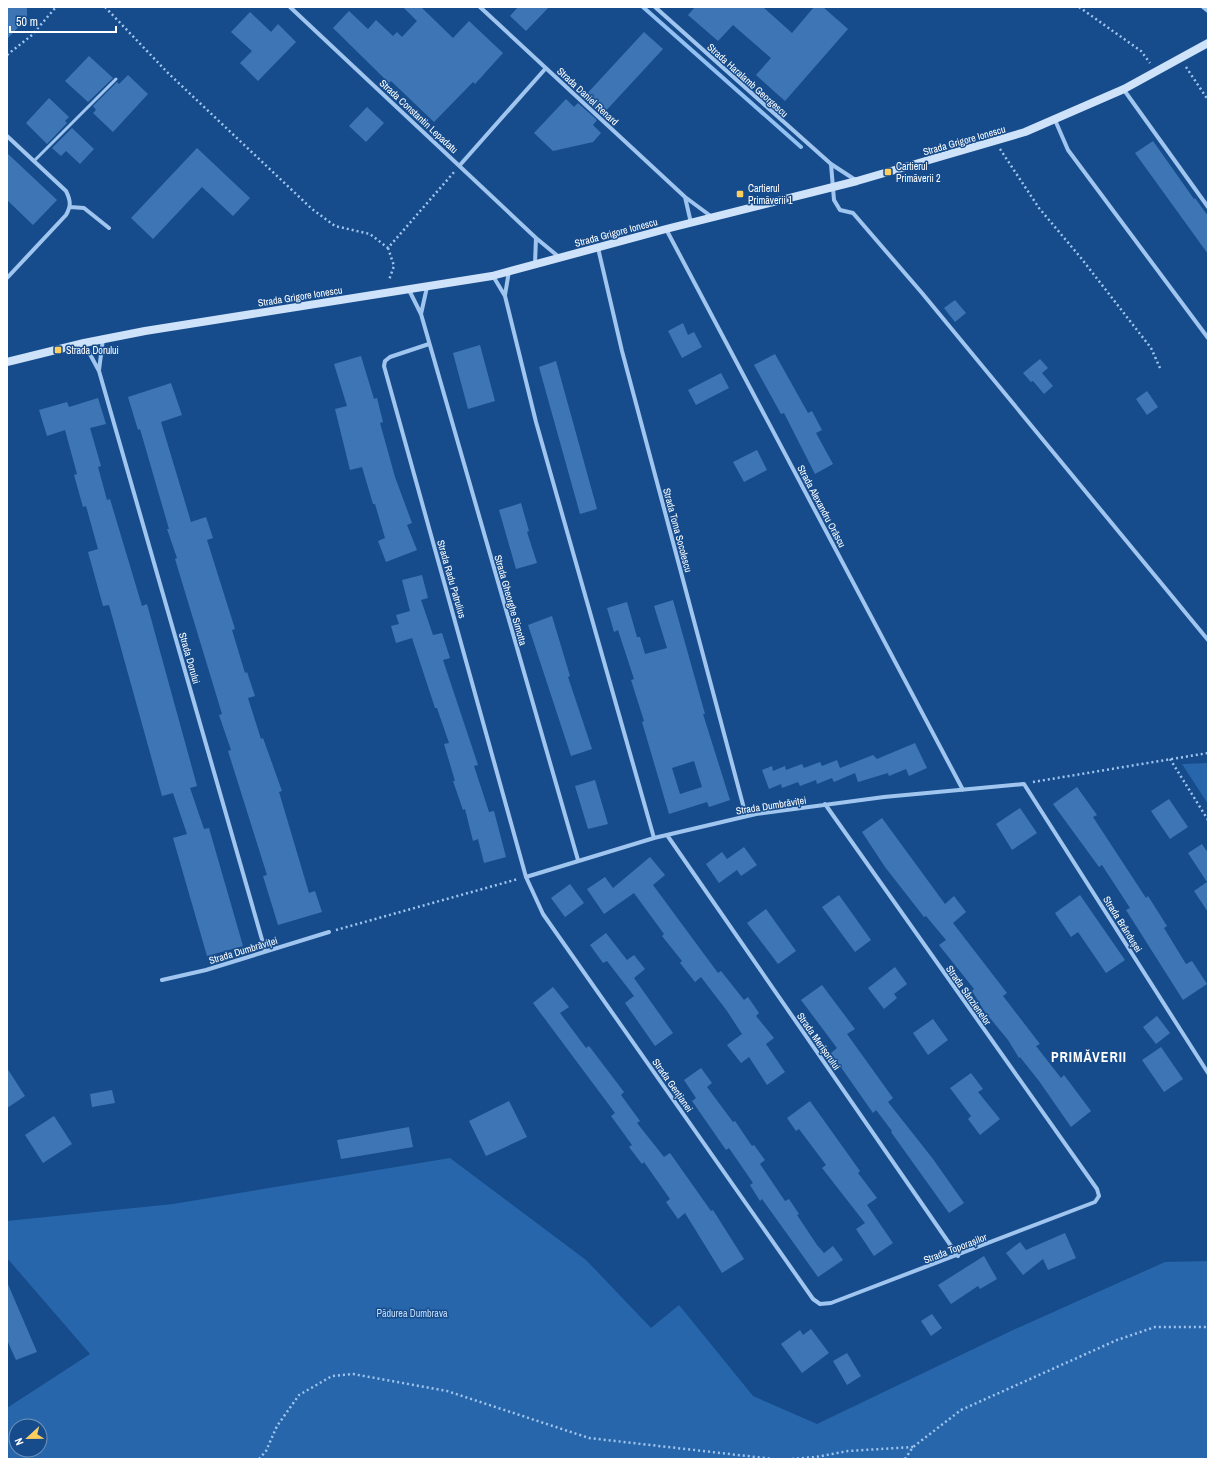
<svg xmlns="http://www.w3.org/2000/svg" width="1215" height="1466" font-family="'Archivo Narrow',sans-serif">
	<style>
		.green { fill: #2866ab; fill-rule: evenodd }
		.lines { fill: none; stroke-linecap: round; stroke-linejoin: round }
		.stream { stroke: #92c0f2; stroke-width: 4 }
		.building { fill: #3e76b5; fill-rule: evenodd }
		.path { stroke: #a0c5ef; stroke-width: 2.5; stroke-dasharray: 2 3; stroke-linecap: butt }
		.service { stroke: #a0c5ef; stroke-width: 3 }
		.minor { stroke: #a0c5ef; stroke-width: 4 }
		.secondary { stroke: #cee2fa; stroke-width: 8 }
		.poi-dot { fill: #ffce5e; stroke: #164c8c; stroke-width: 1.5 }
		.labels { text-anchor: middle; stroke-width: 3; stroke-linejoin: round; paint-order: stroke }
		.street-label { font-size: 10px; fill: #fff; stroke: #164c8c }
		.poi-label { font-size: 10px; fill: #fff; stroke: #164c8c; text-anchor: start }
		.park-label { font-size: 10px; fill: #c6dffb; stroke: #164c8c }
		.district-label { font-size: 14px; font-weight: bold; letter-spacing: 1px; fill: #fff; stroke: #164c8c }
	</style>
	<rect width="100%" height="100%" fill="#164c8c"/>
	<path class="green" d="M1208,763v41l-26,-40z
		M450,1158l136,102 65,68 28,-23 74,91 64,28 196,-94 152,-68 43,-1v198h-1201v-51l83,-54 -83,-96v-37l166,-17zM16,1426h24v24h-24z"/>
	<g class="lines">
		<path class="stream" d="M643,7l158,140"/>
	</g>
	<path class="building" d="M7,7h20v11l-20,21z
		M403,7h18l32,31 16,-17 34,32 -28,31 -2,-2 -39,40 -43,-41 -2,2 -56,-55 16,-17 19,18 8,-9 17,16 4,-4 5,5 15,-16z
		M518,7h31l-23,24 -16,-15z
		M695,7h68l29,26 22,-26h9l25,22 -63,72 -29,-26 15,-17 -38,-33 -15,16 -30,-26z
		M250,12l21,20 7,-8 18,18 -38,39 -18,-18 12,-12 -21,-19z
		M644,32l19,17 -61,66 -19,-17z
		M89,56l24,22 -25,24 -23,-21z
		M128,75l20,19 -35,38 -20,-19 3,-3 -3,-4 24,-24 2,2z
		M49,98l20,19 -4,4 2,2 -20,21 -21,-21z
		M566,99l8,8 4,-4 19,17 -4,5 8,8 -8,9 -40,9 -19,-18z
		M367,107l17,16 -18,19 -17,-16z
		M72,128l22,21 -14,15 -14,-13 -5,5 -9,-8z
		M1153,141l41,58 1,-1 13,18v38l-73,-101z
		M197,148l53,50 -17,18 -31,-29 -49,52 -22,-21z
		M7,153l50,47 -24,25 -26,-25z
		M955,300l11,13 -11,9 -11,-14z
		M683,323l5,12 6,-3 8,15 -20,11 -14,-27z
		M480,345l15,56 -27,8 -15,-56z
		M775,354l33,59 4,-2 10,19 -6,3 17,31 -18,10 -31,-61 -3,1 -27,-49z
		M361,356l13,43 3,-1 6,24 -3,1 15,54 17,46 -5,2 10,25 -31,12 -8,-21 7,-3 -10,-34h-2l-11,-37 -12,3 -15,-61 12,-3 -13,-42z
		M1040,359l8,9 -6,5 11,13 -9,8 -11,-13 -2,1 -8,-9z
		M556,361l41,148 -17,5 -41,-147z
		M721,373l8,15 -33,17 -8,-15z
		M171,383l11,32 -21,7 30,100 15,-5 7,21 -6,2 28,89 -3,1 13,43 2,-1 8,24 -7,2 13,41 2,-1 19,53 -3,1 30,101 6,-2 7,21 -44,13 -15,-49 4,-1 -39,-124 3,-1 -12,-35 3,-1 -47,-155 2,-1 -10,-29h2l-29,-100 -2,1 -10,-33z
		M1147,391l11,16 -11,8 -11,-16z
		M98,398l8,26 -16,4 11,38 -3,1 9,33 3,-1 32,107 5,-2 50,182 -7,2 14,41 5,-1 34,118 -36,10 -34,-118 14,-4 -14,-41 -11,3 -53,-191 -6,1 -15,-54 10,-3 -12,-43 -3,1 -9,-32 3,-1 -12,-44 -18,6 -8,-26 28,-8 2,5z
		M757,450l10,20 -23,12 -11,-20z
		M521,503l8,28 -2,1 10,31 -21,6 -17,-59z
		M422,575l6,23 -7,2 12,35 9,-2 8,25 -7,2 35,105 -4,1 15,46 5,-1 12,46 -22,6 -6,-24 -5,2 -8,-32 -2,1 -10,-29h2l-11,-37 5,-1 -12,-35h-2l-23,-70 -16,5 -5,-17 8,-2 -3,-9 14,-4 -8,-31z
		M673,600l32,114h-2l27,86 -21,7 -2,-5 -38,12 -27,-92 2,-1 -13,-41 3,-1 -16,-49 -4,2 -7,-24 20,-6 10,35h3l5,17 22,-6 -13,-42zM694,761l8,26 -22,7 -8,-26z
		M552,616l18,60 -2,1 24,72 -21,7 -43,-131z
		M915,743l12,25 -18,8 -3,-7 -17,7 -1,-3 -30,9 -3,-9 -21,9 -2,-4 -15,6 -1,-4 -16,6 -2,-4 -16,6 -1,-4 -12,5 -7,-19 10,-4 1,5 12,-5 1,4 16,-6 2,4 16,-6 2,4 15,-6 3,8 33,-13 4,4z
		M595,780l13,44 -20,5 -13,-43z
		M1077,787l20,28 -4,2 53,81 2,-2 19,30 -3,2 22,36 6,-3 15,23 -24,16 -57,-90 4,-2 -28,-43 -3,2 -46,-63z
		M1169,799l19,28 -18,12 -19,-28z
		M1020,808l17,25 -25,17 -16,-26z
		M882,818l63,86 9,-8 12,16 -13,11 54,70 -4,3 37,48 -4,2 25,32 3,-3 27,36 -20,16 -32,-46 -19,-24 -1,1 -11,-18 -23,-28 -13,-21 2,-2 -35,-44 7,-5 -20,-24 -2,1 -39,-50 -23,-35z
		M1202,844l6,9v59l-14,-21 13,-9 -19,-29z
		M744,847l13,18 -16,11 -4,-6 -18,13 -13,-19 16,-12 5,7z
		M650,857l15,18 -12,10 65,88 3,-2 23,29 4,-3 11,16 -3,3 18,22 -8,6 19,28 -18,13 -18,-28 -8,6 -14,-18 15,-11 -15,-23 -26,-34 -6,5 -15,-19 2,-2 -20,-25 2,-2 -30,-41 -30,21 -17,-25 18,-12 8,11z
		M570,884l14,19 -19,14 -14,-19z
		M839,895l32,45 -16,12 -33,-45z
		M1080,895l45,65 -19,13 -28,-41 -7,5 -16,-24z
		M766,909l30,42 -18,13 -31,-41z
		M606,933l21,27 7,-5 11,14 -11,9 39,55 -18,13 -30,-43 9,-7 -27,-35 -4,2 -13,-18z
		M895,967l12,17 -13,10 3,4 -13,11 -16,-21z
		M822,985l33,44 -8,5 46,64 -5,4 45,57 31,44 -15,10 -58,-81 1,-1 -16,-21 -3,3 -42,-60 6,-5 -36,-48z
		M553,987l16,20 -9,6 26,35 3,-2 35,46 -3,3 19,26 -3,2 27,34 6,-4 41,58 2,-1 31,49 -22,14 -37,-60 -7,6 -12,-17 4,-3 -26,-37 -2,2 -13,-17 3,-2 -21,-29 4,-3 -82,-110z
		M1157,1016l13,17 -14,11 -13,-17z
		M933,1019l15,21 -20,15 -15,-22z
		M1161,1047l22,32 -19,13 -22,-32z
		M7,1068l18,28 -18,12z
		M701,1068l11,15 -5,4 26,35 2,-1 17,25 2,-1 11,15 -5,4 25,37 4,-2 10,15 -2,1 20,30 7,8 9,-7 10,14 -25,17 -56,-78 -2,2 -10,-16 3,-2 -24,-35 -3,2 -34,-49 4,-3 -12,-18z
		M971,1073l12,16 -5,3 22,27 -20,16 -12,-16 3,-3 -21,-28z
		M112,1090l3,13 -23,4 -2,-13z
		M509,1101l18,36 -41,19 -17,-35z
		M810,1101l50,70 -2,2 19,25 -10,7 26,38 -19,13 -18,-27 9,-6 -43,-55 4,-3 -27,-36 -3,2 -9,-13z
		M54,1116l18,28 -29,19 -18,-28z
		M409,1127l4,20 -72,12 -4,-19z
		M1065,1233l11,25 -28,12 -5,-11 -20,16 -17,-22 14,-11 6,8z
		M984,1256l13,23 -17,10 -2,-3 -27,18 -13,-19z
		M7,1282l30,70 -21,8 -9,-20z
		M932,1314l10,14 -11,8 -10,-15z
		M811,1329l18,24 -27,20 -21,-29 19,-14 3,5z
		M847,1353l14,23 -14,9 -14,-24z"/>
	<g class="lines">
		<path class="path" d="M105,7l62,65 145,137 23,17 35,8 18,14 67,-77
			M1079,7l62,44 9,12
			M7,55l25,-20 24,-28
			M1186,67l22,33
			M1000,149l39,59 42,50 70,90 9,20
			M388,248l6,18 -5,14
			M1170,759l38,61
			M1033,782l175,-29
			M336,930l182,-51
			M259,1459l7,-8 11,-25 22,-31 33,-19 21,-2 94,17 142,47 184,21
			M792,1459l24,-2 32,-6 65,-4
			M905,1459l8,-12 48,-37 156,-70 38,-13h53"/>
		<path class="service" d="M34,161l82,-82"/>
		<path class="minor" d="M290,7l246,231 23,19
			M480,7l205,190 27,20
			M655,7l176,157 26,17
			M1203,7l5,4
			M1124,90l84,117
			M1055,120l13,30 140,188
			M7,136l59,55c5,10 5,15 0,24l-59,63
			M831,164l3,36 6,10 13,3 69,80 286,347
			M460,165l86,-97
			M685,197l6,26
			M70,207l14,1 25,20
			M666,229l297,561
			M598,248l24,103 124,465
			M535,264l1,-26
			M493,276l12,20 31,126 118,416
			M409,290l12,24 157,546
			M505,295l4,-24
			M421,314l6,-27
			M84,343l15,28 166,579
			M429,344l-39,13 -5,4 -1,5 142,511 17,37 270,385 7,5 11,-1 264,-101 4,-6 -2,-7 -272,-385
			M99,370l4,-31
			M667,835l291,421
			M526,877l128,-39 102,-24 128,-17 140,-13 184,289
			M162,980l44,-10 123,-38"/>
		<path class="secondary" d="M7,362l77,-19 61,-12 347,-55 174,-47 191,-48 168,-49 99,-43 84,-46"/>
	</g>
	<g class="poi-dot">
		<rect x="884" y="168" width="8" height="8" rx="2"/>
		<rect x="736" y="190" width="8" height="8" rx="2"/>
		<rect x="54" y="346" width="8" height="8" rx="2"/>
	</g>
	<g class="labels">
		<g class="street-label">
			<text transform="translate(748 80) rotate(42)" y="4">Strada Haralamb Georgescu</text>
			<text transform="translate(588 96) rotate(43)" y="4">Strada Daniel Renard</text>
			<text transform="translate(419 116) rotate(43)" y="4">Strada Constantin Lepadatu</text>
			<text transform="translate(964 140) rotate(-16)" y="4">Strada Grigore Ionescu</text>
			<text transform="translate(616 232) rotate(-15)" y="4">Strada Grigore Ionescu</text>
			<text transform="translate(300 296) rotate(-9)" y="4">Strada Grigore Ionescu</text>
			<text transform="translate(822 506) rotate(62)" y="4">Strada Alexandru Orăscu</text>
			<text transform="translate(678 530) rotate(75)" y="4">Strada Toma Socolescu</text>
			<text transform="translate(452 579) rotate(74)" y="4">Strada Radu Patrulius</text>
			<text transform="translate(511 600) rotate(74)" y="4">Strada Gheorghe Simotta</text>
			<text transform="translate(190 658) rotate(74)" y="4">Strada Dorului</text>
			<text transform="translate(771 805) rotate(-9)" y="4">Strada Dumbrăviței</text>
			<text transform="translate(1123 924) rotate(58)" y="4">Strada Brândușei</text>
			<text transform="translate(243 950) rotate(-17)" y="4">Strada Dumbrăviței</text>
			<text transform="translate(969 995) rotate(55)" y="4">Strada Sânzienelor</text>
			<text transform="translate(819 1041) rotate(55)" y="4">Strada Merișorului</text>
			<text transform="translate(673 1085) rotate(55)" y="4">Strada Gențianei</text>
			<text transform="translate(955 1248) rotate(-21)" y="4">Strada Toporașilor</text>
		</g>
		<g class="poi-label">
			<text x="896" y="170">Cartierul<tspan x="896" dy="12">Primăverii 2</tspan></text>
			<text x="748" y="192">Cartierul<tspan x="748" dy="12">Primăverii 1</tspan></text>
			<text x="66" y="354">Strada Dorului</text>
		</g>
		<g class="park-label">
			<text x="412" y="1317">Pădurea Dumbrava</text>
		</g>
		<g class="district-label">
			<text x="1089" y="1062">PRIMĂVERII</text>
		</g>
	</g>
	<rect width="1215" height="1466" fill="none" stroke="#ffffff" stroke-width="16"/>
	<g transform="translate(28 1438) rotate(248)"><circle r="19" fill="#164c8c" stroke="#7394ba"/>
	<path d="M0-3L7 15L0 10L-7 15Z" fill="#ffce5e"/>
	<text y="-6" font-size="11" font-weight="bold" text-anchor="middle" fill="#ffffff">N</text>
	</g>
	<path d="M10 26v6h106v-6" fill="none" stroke="#ffffff" stroke-width="2"/>
	<text x="16" y="26" font-size="12" fill="#ffffff" stroke="#164c8c" stroke-width="3" paint-order="stroke">50 m</text>
</svg>
